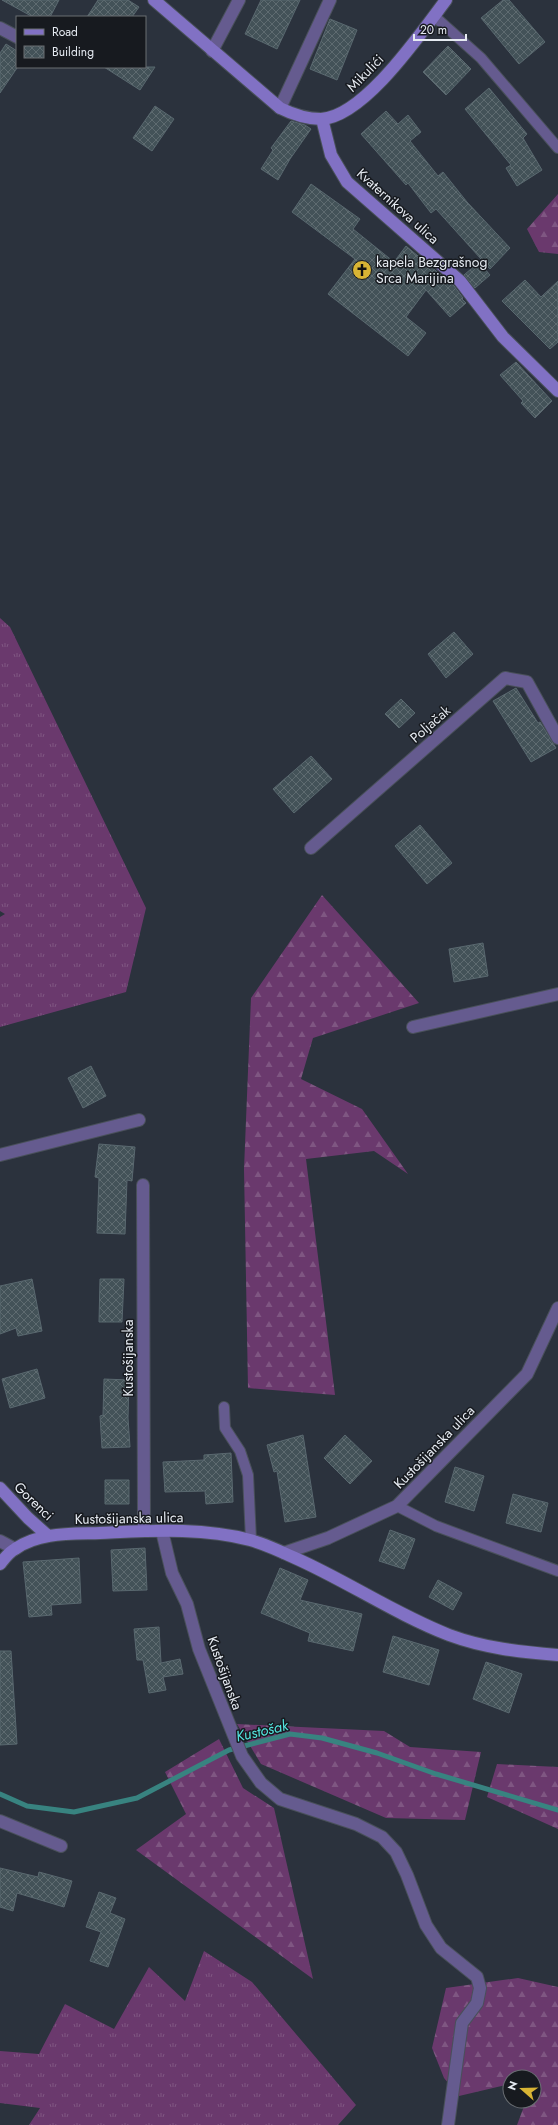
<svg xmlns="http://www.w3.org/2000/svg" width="558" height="2125" font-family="Jost,sans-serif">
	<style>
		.grass { fill: url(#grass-tufts) }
		.forest { fill: url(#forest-firs) }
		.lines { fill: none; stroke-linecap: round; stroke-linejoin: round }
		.stream { stroke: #388380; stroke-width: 5 }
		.building { fill: url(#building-cross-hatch); stroke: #59686f }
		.lane-casing { stroke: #49505a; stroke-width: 12 }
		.street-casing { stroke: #49505a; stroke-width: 14 }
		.secondary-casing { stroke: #49505a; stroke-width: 14 }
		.lane { stroke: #655b8f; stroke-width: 10 }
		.street { stroke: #655b8f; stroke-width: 12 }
		.secondary { stroke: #8171c4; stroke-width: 12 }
		.labels { text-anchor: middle; stroke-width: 3; stroke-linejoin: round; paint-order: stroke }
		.street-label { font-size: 14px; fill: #e6ebf2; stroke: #171a1f }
		.poi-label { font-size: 14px; fill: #e6ebf2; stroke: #171a1f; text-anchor: start }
		.water-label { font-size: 15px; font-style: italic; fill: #54e4e0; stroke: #171a1f }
	</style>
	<defs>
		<pattern id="grass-tufts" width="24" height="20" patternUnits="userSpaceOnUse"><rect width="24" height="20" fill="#6a396d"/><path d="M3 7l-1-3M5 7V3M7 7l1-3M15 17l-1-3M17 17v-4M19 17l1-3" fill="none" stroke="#7f5682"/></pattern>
		<pattern id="forest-firs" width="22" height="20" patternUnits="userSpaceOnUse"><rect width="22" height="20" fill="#6a396d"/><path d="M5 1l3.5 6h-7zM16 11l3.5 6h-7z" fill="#7f5682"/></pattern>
		<pattern id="building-cross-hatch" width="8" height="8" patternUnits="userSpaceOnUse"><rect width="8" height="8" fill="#435258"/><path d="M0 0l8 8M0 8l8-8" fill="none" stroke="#5e6b70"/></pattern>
	</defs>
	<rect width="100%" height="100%" fill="#2b323d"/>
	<path class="grass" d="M0,618l10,9 136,281 -20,84 -126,35v-110l5,-3 -5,-3z
		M204,1951l48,31 104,123 -18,20h-309l11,-17 -40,-5v-52l39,3 26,-50 49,25 35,-62 36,34z"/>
	<path class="forest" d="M558,194v60l-19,-2 -12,-23z
		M322,895l97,108 -106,35 -12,41 61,30 46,65 -34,-23 -68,8 29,236 -87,-7 -4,-219 7,-171z
		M237,1724l147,7 26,16 71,5 -16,68 -79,-2 -125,-54z
		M219,1739l24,49 31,20 39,171 -177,-129 50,-36 -21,-42z
		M497,1764l61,3v62l-71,-32z
		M518,1978l40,9v138h-41l9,-24h8v-24h-24v7l-51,12 -15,-18 -12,-30 14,-60z"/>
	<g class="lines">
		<path class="stream" d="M0,1794l27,12 47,6 63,-14 92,-48 61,-16 32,4 55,15 59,21 122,36"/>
	</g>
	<path class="building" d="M2,0h57l-9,17h-17z
		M98,0h30l11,7 -7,10h-45z
		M261,0h39l-23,49 -32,-15z
		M503,0h6l36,42 -26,22 -38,-46z
		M330,19l27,11 -20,50 -27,-11z
		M6,44l11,7v17l-17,25v-40z
		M448,46l23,23 -25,26 -23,-23z
		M104,67h51l-15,23z
		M489,88l38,46 -4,4 19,32 -25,16 -11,-18 5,-3 -46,-56z
		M155,106l19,13 -22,32 -19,-13z
		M386,111l12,13 10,-9 13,17 -11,9 28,35 5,-4 24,30 43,46 -20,21 -54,-60 -5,4 -23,-30 -2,2 -45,-51z
		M291,121l14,4 6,4 -21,30 -12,21 -17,-11 12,-19 -2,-2z
		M311,184l49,35 -7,10 41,33 12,-16 48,40 9,12 -1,1 4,4 -16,14 -24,-27 -20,27 20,16 -18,23 -80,-62 27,-35 -63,-47z
		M479,262l11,13 -15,13 -11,-13z
		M525,280l16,17 17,-16v61l-8,7 -48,-48z
		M516,362l36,39 -17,17 -14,-15 2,-2 -23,-26z
		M454,632l19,22 -27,24 -18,-24z
		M516,688l22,35 2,-1 16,26 -25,14 -38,-61z
		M401,699l14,14 -16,15 -14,-14z
		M311,756l21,23 -38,34 -21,-24z
		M420,825l32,38 -25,21 -32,-38z
		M483,943l5,33 -34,6 -5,-33z
		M91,1066l15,30 -23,12 -15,-30z
		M99,1144l36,3 -3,34 -5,-1 -2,54 -28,-1 2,-55 -4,-1z
		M32,1279l10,52 -24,5 -2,-8 -16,6v-48z
		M100,1279h24l-2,43h-23z
		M37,1369l8,29 -35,10 -8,-29z
		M104,1379l25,1 -1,38 2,29 -28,1 -2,-32 3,-1z
		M303,1435l13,82 -31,5 -8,-51 -3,1 -7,-27z
		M345,1435l27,26 -22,23 -26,-26z
		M231,1453l2,49 -27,2 -1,-13 -40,1 -2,-30 41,-2v-5z
		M455,1467l29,9 -10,35 -29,-9z
		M105,1480h24v24h-24z
		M513,1494l35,9 -7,29 -35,-9z
		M390,1530l25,9 -11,30 -25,-8z
		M145,1548l2,42 -34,1 -2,-41z
		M79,1558l2,45 -30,2 1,10 -23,2 -6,-55z
		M280,1568l28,12 -8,20 62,14 -9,37 -45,-10 2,-8 -49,-20z
		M438,1580l24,13 -9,17 -24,-13z
		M159,1627l2,36 19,-4 3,15 -20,3 3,13 -17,3 -6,-33h-6l-3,-31z
		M393,1636l46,14 -10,35 -46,-13z
		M0,1651h11l6,93 -17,1z
		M486,1662l36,12 -13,39 -36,-14z
		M0,1868l38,9 1,-5 33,9 -8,26 -47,-14 -4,18 -13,-4z
		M99,1892l17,6 -6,15 15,6 -17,48 -18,-6 11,-29 -15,-5z"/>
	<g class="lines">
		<g class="lane-casing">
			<path id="lane" d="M434,16l47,42 77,90
				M224,1407l1,21 15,23 8,24 3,65
				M397,1506l39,20 122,45"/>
		</g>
		<g class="street-casing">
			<path id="street" d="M0,28l17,9
				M212,51l27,-51
				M280,108l50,-108
				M311,848l194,-170 22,4 31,56
				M413,1027l145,-33
				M0,1155l139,-35
				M143,1185l1,346
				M162,1531l10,42 15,31 12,45 43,107 19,27 19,16 76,25 26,13 14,15 11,23 19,50 15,23 36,29 3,11 -3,15 -15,20 -14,102
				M0,1541l15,8
				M284,1553l44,-15 69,-32 130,-132 31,-66
				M0,1821l61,25"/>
		</g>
		<g class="secondary-casing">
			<path id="secondary" d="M154,0l126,108c12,6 27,11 41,11 43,-2 100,-86 125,-119
				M322,119l9,36 16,27 113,99 43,56 55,54
				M0,1488l28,30 19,17
				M0,1564c4,-5 9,-12 15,-15 24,-17 56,-15 85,-16 49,-2 101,-6 150,7 15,4 30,11 45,18 52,23 100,56 154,77 35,13 71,17 109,20"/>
		</g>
		<use href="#lane" class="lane"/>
		<use href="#street" class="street"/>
		<use href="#secondary" class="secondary"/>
	</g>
	<defs>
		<g id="church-disc" transform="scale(1)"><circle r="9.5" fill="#d8b434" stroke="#171a1f"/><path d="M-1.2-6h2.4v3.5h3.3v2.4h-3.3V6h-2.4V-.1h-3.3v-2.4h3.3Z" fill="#111"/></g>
	</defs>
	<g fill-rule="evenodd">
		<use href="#church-disc" x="362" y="270"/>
	</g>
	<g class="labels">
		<g class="street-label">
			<text transform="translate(365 73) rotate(-46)" y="5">Mikulići</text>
			<text transform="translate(398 206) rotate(42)" y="5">Kvaternikova ulica</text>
			<text transform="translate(430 724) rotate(-41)" y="5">Poljačak</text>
			<text transform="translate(128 1358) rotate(-90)" y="5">Kustošijanska</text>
			<text transform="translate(434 1447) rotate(-46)" y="5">Kustošijanska ulica</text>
			<text transform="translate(34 1501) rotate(44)" y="5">Gorenci</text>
			<text transform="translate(129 1518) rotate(-1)" y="5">Kustošijanska ulica</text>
			<text transform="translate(225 1673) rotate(70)" y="5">Kustošijanska</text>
		</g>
		<g class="poi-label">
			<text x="376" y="267">kapela Bezgrašnog<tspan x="376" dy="16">Srca Marijina</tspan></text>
		</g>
		<g class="water-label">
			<text transform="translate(262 1731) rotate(-13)" y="5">Kustošak</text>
		</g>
	</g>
	<rect x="16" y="16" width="130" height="52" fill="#171a1f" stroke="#6a6e73"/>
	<rect x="24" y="29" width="20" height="6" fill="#8171c4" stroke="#6a6e73"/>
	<text x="52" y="36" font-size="12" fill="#e6ebf2">Road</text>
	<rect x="24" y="46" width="20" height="12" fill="url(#building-cross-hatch)" stroke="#6a6e73"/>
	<text x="52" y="56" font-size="12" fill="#e6ebf2">Building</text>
	<g transform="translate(522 2089) rotate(290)"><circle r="19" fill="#171a1f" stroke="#6a6e73"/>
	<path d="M0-3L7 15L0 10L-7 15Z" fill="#d8b434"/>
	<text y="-6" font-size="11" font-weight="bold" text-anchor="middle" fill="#e6ebf2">N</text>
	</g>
	<path d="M414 34v6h52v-6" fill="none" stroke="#e6ebf2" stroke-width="2"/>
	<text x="420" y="34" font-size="12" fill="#e6ebf2" stroke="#171a1f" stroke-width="3" paint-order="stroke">20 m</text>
</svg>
